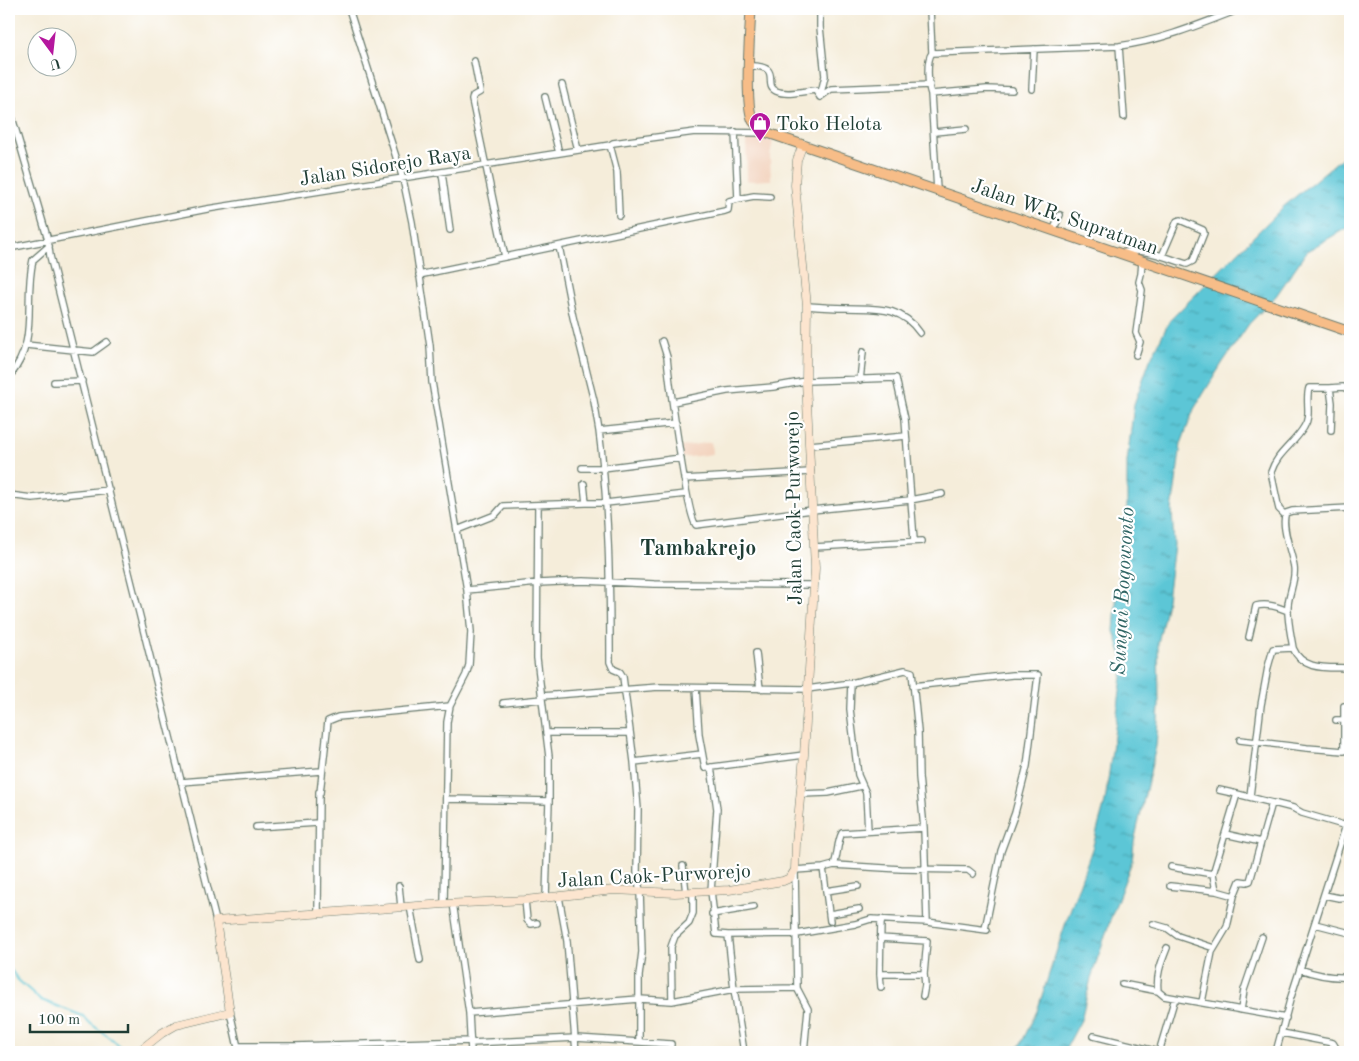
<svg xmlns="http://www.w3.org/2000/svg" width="1359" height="1061" font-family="'Old Standard TT',serif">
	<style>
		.built { fill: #f3d4bf }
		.water { fill: url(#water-ripples); stroke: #3d8285 }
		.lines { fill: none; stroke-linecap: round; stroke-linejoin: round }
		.stream { stroke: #5bc6d6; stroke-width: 2 }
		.street-casing { stroke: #6a7b6e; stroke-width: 8 }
		.secondary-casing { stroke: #6a7b6e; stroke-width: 9 }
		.primary-casing { stroke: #6a7b6e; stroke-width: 11 }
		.street { stroke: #fff; stroke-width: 5.5 }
		.secondary { stroke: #fce5cf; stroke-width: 8 }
		.primary { stroke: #f7bd88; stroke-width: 9 }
		.labels { text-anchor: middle; stroke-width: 4.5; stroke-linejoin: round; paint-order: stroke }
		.poi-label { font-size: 20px; fill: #1f3d34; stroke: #fff; text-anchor: start }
		.street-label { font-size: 20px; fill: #1f3d34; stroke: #fff }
		.water-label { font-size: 21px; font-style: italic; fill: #316665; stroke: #fff }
		.quarter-label { font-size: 22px; font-weight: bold; fill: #1f3d34; stroke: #fff }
	</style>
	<defs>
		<pattern id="water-ripples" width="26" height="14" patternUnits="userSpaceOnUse" patternTransform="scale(1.25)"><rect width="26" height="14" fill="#5bc6d6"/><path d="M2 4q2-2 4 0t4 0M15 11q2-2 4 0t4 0" fill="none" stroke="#4ba2ae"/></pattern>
	</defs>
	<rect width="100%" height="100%" fill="#fff"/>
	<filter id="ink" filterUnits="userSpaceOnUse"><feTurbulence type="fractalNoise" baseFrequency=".02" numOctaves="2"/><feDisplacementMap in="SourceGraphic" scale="10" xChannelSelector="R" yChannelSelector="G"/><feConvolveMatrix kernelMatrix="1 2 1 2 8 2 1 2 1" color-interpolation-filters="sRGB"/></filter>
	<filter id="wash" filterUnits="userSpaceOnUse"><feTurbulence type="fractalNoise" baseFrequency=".0096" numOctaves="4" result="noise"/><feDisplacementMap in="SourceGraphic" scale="20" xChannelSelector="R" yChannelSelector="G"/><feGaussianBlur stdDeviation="1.12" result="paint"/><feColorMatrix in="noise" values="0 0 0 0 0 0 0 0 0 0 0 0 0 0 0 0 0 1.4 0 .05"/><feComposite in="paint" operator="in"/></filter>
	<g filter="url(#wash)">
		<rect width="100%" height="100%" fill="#f5edda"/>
		<path class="built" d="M746,138l27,2 -3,17 1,23 -24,1z
			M711,442l2,12 -32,4 -1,-11z"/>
		<path class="water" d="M1350,151v75l-43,25 -31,45 -27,28 -26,38 -29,47 -13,35 -9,67 2,34 -8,62 -8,36 1,64 -3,39 -22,96 -2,19 -20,54 -21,63 -10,42 -17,32h-47l20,-41 29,-89 26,-73 13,-47 19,-140 -10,-31 3,-41 10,-67v-61l7,-58 16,-44 20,-40 113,-113z"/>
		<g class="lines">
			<path class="stream" d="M9,967l9,13 23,20 42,16 4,5 26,19 12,12"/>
		</g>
	</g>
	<g filter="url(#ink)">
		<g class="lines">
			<g class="street-casing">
				<path id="street" d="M349,9l54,170 9,43 18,124 2,36 35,208 71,-7 45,-2 71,3 160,1
					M930,9l2,44
					M1119,46l5,71
					M474,61l6,31 -7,4 -1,4 33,157
					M749,66c35,-1 13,19 27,25 11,5 28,0 39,-1l5,7 11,-8 99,-4
					M562,85l16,65
					M1032,89l2,-40
					M931,94l56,-5 25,1
					M545,97l14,56
					M820,97l5,-21 -5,-49v-18
					M9,107l39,133 2,16 166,665
					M735,132l3,67 16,-3 16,1
					M934,132l32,-3
					M610,145l7,27 2,43
					M442,173l8,57
					M937,190l-6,-96c-3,-8 -5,-34 1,-41l187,-7c42,-5 82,-22 121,-37
					M1053,231l7,-16
					M559,246l14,71 21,84 5,30
					M9,248l198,-39 403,-64 3,-2 82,-11 71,1
					M1121,253c21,-7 45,5 66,11l6,-3 11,-28 -1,-3 -23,-10 -3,1 -15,35
					M419,275l306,-64 3,-1 1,-9 9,-2
					M807,306c13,1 26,2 39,2 29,1 55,-3 74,25
					M662,341l5,16c2,22 20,160 29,168l116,-15 98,-10 32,-6
					M26,345l67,7 14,-10
					M1136,355l4,-13 -4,-9 6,-43 -3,-8 2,-8 1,-12
					M9,377c31,-37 14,-75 24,-117l16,-14
					M860,380l3,-28
					M54,382l28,-1
					M1330,388l13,-1 7,3
					M673,402l54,-11 46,-4 33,-6 90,-3 9,41 9,121
					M810,445l96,-9
					M582,468h21l78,-10
					M684,479l127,-7
					M584,484l2,19
					M9,495l23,3 77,-8
					M538,505l-1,153 12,99v44
					M1285,515l-6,-6 -1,-4 -7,-33c6,-19 23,-28 33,-45 8,-12 1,-26 5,-39h21l2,15 -1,27
					M457,530l38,-15 8,-9 83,-3h20l80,-9
					M814,547l108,-6
					M1249,637l7,-31c11,-3 22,1 32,5
					M1293,648c-2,-13 -6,-29 -5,-43 1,-13 8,-25 6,-38 -2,-13 -14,-43 -8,-54l6,-2 58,-3
					M756,653l4,36
					M851,683l-1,26 8,66 8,18 2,38
					M913,686l99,-11h26l-11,91 -12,47 -14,38 -16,78
					M696,688l3,47 6,33 99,-13
					M542,696l117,-9 148,2 44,-6 54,-13 7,2 6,60 1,45 5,51 3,94 -56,-3 -16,5 -58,10 -69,1 6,54 10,63
					M503,703l39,-4
					M1336,720h8
					M546,733h84
					M1240,740l67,8 37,3v-45
					M634,762l68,-8
					M711,767l6,42 -6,82 5,43 12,1
					M181,782l140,-11
					M1219,790l18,4
					M320,793l8,-72 10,-4 112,-11
					M801,794l27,-1 33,-7
					M1250,796l11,-91 7,-38 5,-18 20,-1c10,24 36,19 57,20
					M446,799l103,2 -3,96
					M256,827l62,-4
					M1225,834l36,8 11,-39
					M834,865c4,-10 3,-23 8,-32l82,-5
					M683,866l3,27
					M1171,867l42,7
					M823,868l3,23
					M399,886l2,21
					M1170,886l46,5 18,5 -7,31 -15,25 -10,50
					M1216,891l-3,-17 24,-80 56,14 9,5 48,14
					M1324,895l15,3 11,-1
					M1234,896l6,-15 7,1 3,-1 11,-39
					M559,897l8,44 9,111
					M525,900l2,20 4,4 6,-1
					M453,903l16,110 2,39
					M444,904l3,-182 3,-16 16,-31 3,-10 2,-33 -4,-42
					M410,906l10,54
					M318,913l1,-121
					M712,914l42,-7
					M830,914l29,-5
					M881,919l-1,55h44l1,11 -2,11
					M830,921l-4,-30 32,-5
					M927,922l60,8
					M1153,924l14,4 11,8 36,12
					M1315,924l35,9
					M880,938l47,3 -3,33
					M1167,948c-6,15 -11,27 -9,43l6,5 122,22
					M1300,969c16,6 33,9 50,8
					M880,974l1,13
					M1122,984l36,7
					M672,1001l-1,-54 4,-11 14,-13 4,-10v-21
					M1241,1010l3,-20 18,-53
					M230,1012l9,40
					M469,1013l170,-14 33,2 62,-12 63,-1
					M1282,1033l51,10 3,5 -1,4
					M1094,1036l65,16
					M639,1042v-66l3,-24 -2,-60 -3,-20 1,-63 -4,-47 -11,-85 -3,-5 -7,-3 -3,-7c0,-77 -1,-155 -11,-231l77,-8
					M471,1043l105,-5 95,6 -1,8
					M238,1046h57l176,-5
					M804,1052l4,-43 -11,-21 -2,-118 28,-2 11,-3 67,4 67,1 5,4
					M1159,1052l16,-54
					M1276,1052l14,-52 60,-187"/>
			</g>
			<g class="secondary-casing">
				<path id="secondary" d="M138,1052l24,-19 14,-8 54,-13 -14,-91 228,-17 81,-4 89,-10 61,3 54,-3 54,-9 7,-3 5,-8 1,-27 8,-88 11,-187 -9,-187 1,-75 -12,-121 2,-25 6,-16"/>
			</g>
			<g class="primary-casing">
				<path id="primary" d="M751,9c-1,23 -7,95 2,112 4,6 10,9 15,12l582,199"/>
			</g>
			<use href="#street" class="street"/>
			<use href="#secondary" class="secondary"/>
			<use href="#primary" class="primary"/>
		</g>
	</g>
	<defs>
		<g id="shop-pin" transform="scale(1.125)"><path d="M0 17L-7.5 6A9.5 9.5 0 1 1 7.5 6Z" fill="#b5179e" stroke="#fff"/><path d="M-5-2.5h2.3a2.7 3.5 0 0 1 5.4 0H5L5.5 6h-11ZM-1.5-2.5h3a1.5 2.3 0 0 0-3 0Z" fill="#fff"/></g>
	</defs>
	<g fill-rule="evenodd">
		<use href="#shop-pin" x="760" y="123"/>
	</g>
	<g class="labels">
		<g class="poi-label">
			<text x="776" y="130">Toko Helota</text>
		</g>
		<g class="street-label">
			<text transform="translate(385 165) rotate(-9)" y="7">Jalan Sidorejo Raya</text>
			<text transform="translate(1065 216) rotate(19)" y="7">Jalan W.R. Supratman</text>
			<text transform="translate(793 508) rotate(-91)" y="7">Jalan Caok-Purworejo</text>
			<text transform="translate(654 875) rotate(-3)" y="7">Jalan Caok-Purworejo</text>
		</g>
		<g class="water-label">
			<text transform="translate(1122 591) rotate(-87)" y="7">Sungai Bogowonto</text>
		</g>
		<g class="quarter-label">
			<text x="698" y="555">Tambakrejo</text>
		</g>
	</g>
	<rect width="1359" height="1061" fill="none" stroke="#fff" stroke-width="30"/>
	<g transform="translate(52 52) rotate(165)"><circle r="24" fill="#ffffff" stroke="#a5b1ae"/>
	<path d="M0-4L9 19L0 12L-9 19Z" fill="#b5179e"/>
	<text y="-8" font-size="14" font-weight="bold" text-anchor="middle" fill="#1f3d34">U</text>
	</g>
	<path d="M30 1024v8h98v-8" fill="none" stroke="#1f3d34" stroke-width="2.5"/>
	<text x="38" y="1024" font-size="15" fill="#1f3d34" stroke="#ffffff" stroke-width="4" paint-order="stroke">100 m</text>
</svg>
